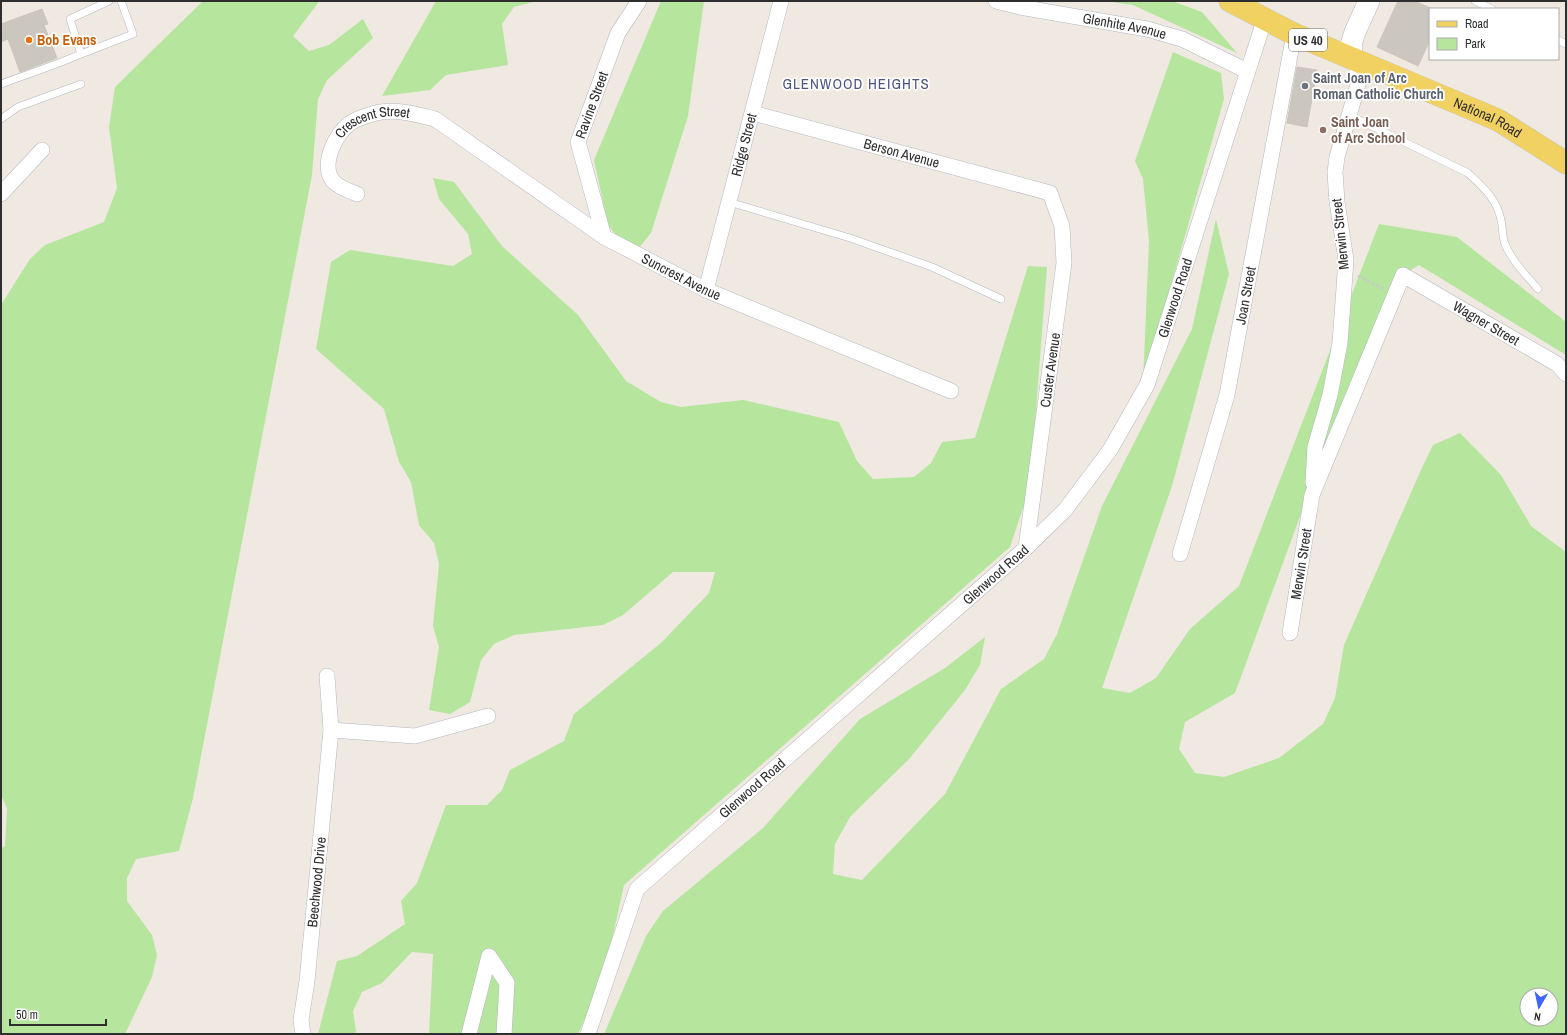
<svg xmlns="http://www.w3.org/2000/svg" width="1567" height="1035" font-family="'Archivo Narrow',sans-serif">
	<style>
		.green { fill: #b6e59e; fill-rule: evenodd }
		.building { fill: #cbc7bf; stroke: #cbc5ba }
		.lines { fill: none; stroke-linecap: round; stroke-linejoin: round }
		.lane-casing { stroke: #b4b7c1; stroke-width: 8 }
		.street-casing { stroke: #b4b7c1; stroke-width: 16 }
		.secondary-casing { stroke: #b4b7c1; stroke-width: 22 }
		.primary-casing { stroke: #c9c9c9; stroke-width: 23 }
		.path { stroke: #c9c9c9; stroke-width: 2.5; stroke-dasharray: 3 2; stroke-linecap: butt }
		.lane { stroke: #fff; stroke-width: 7 }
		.street { stroke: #fff; stroke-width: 15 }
		.secondary { stroke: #fff; stroke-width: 21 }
		.primary { stroke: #f2d163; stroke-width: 22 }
		.food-dot { fill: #e8710a; stroke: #fff; stroke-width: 1.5 }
		.worship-dot { fill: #6b7280; stroke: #fff; stroke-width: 1.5 }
		.education-dot { fill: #8d6e63; stroke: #fff; stroke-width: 1.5 }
		.labels { text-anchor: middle; stroke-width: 3.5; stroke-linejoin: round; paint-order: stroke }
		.shield { fill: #fff; stroke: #6d6d6d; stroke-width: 1 }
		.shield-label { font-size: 13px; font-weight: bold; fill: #2e2e2e }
		.street-label { font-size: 14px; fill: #2e2e2e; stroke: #fff }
		.food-label { font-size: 14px; font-weight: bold; fill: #c56008; stroke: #fff; text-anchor: start }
		.worship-label { font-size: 14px; font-weight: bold; fill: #5b616d; stroke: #fff; text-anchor: start }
		.education-label { font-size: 14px; font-weight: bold; fill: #785e54; stroke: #fff; text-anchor: start }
		.neighbourhood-label { font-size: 15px; letter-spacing: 1px; fill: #4d5680; stroke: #fff }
	</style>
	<rect width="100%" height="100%" fill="#efe9e1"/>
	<path class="green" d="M203,1h115v2l-25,33 16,15 20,-6 34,-26 10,19 -46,42 -9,19 -6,76 -119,623 -14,53 -43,8 -9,19v23l25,34 5,20 -5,22 -27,57h-124v-186l4,-2 2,-38 -6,-13v-490l29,-46 15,-14 59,-23 13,-34 -8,-61 6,-40z
		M436,1h101l-23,6 -12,17 6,41 -62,10 -16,15 -48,6z
		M661,1h43l-16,115 -37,117 -13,16 -18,-9 -12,-15 -14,-65z
		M1103,1h69l30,11 35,41 -104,-48z
		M1173,52l48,21 3,26 -81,284 6,-142 -6,-62 -8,-18z
		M433,178l21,4 48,64 76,69 48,66 35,21 20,5 62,-7 96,22 18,39 16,18 41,-2 17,-14 11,-21 33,-4 53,-172 19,1 -17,220 -20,60 -386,338 -20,91 -26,58h-149l4,-80 -21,-2 -30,31 -20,9 -9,19 3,20 -1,3h-37l19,-73 20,-5 48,-32 -4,-23 16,-18 29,-78h41l15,-15 8,-20 54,-29 10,-27 88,-72 47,-49 6,-21h-42l-50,43 -20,10 -89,10 -20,9 -13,16 -11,42 -20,12 -21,-4 10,-63 -6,-21 6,-62 -5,-21 -15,-18 -8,-43 -12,-20 -15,-53 -68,-60 15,-87 19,-12 103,16 19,-12 -4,-20 -29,-35z
		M1216,219l13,55 -57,212 -70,202 28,5 26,-15 34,-49 49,-43 140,-362 78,13 109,85v33l-147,-90 -24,15 -55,128 -105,285 -50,29 -6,27 16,24 29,4 55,-19 44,-34 12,-26 9,-53 77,-175 12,-25 27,-12 41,42 30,51 35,26v482h-962l42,-98 17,-25 100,-83 97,-109 85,-51 40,-31 -5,28 -15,25 -55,68 -60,59 -15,27 -2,30 29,6 83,-86 56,-105 43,-30 13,-25 45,-128 90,-177zM1527,995h24v24h-24z"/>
	<path class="building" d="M1398,1h17l15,7v32l-12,26 -41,-19z
		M42,9l6,15 -4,1 13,33 -37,14 -12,-33 -7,3v-18z
		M1297,67l20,3 -10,57 -20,-4z"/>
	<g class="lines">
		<g class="lane-casing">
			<path id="lane" d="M109,1l-39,18 11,35 52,-20 -12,-33
				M1475,1l17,8
				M1558,40l8,4
				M1,84l58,-21 22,-9
				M1349,115l119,58c15,14 29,26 33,47 2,8 1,17 4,24 7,17 21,31 33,45
				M1,119l17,-12 63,-23
				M729,202l121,36 82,29 69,32"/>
		</g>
		<g class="street-casing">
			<g id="street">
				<path id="s1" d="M996,1l24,6 127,22 35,10 65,32"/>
				<path id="s2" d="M753,113l297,80 12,33 2,37 -38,285"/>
				<path d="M1,194l41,-44"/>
				<path id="s3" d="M357,194c-8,-3 -19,-7 -24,-13 -13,-16 3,-50 19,-59 6,-4 22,-9 29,-10 18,-3 37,3 54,7l169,118 102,53 245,101"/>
				<path id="s4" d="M604,237l-26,-95 40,-109 21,-32"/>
				<path id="s5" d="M706,290l75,-289"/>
				<path d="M1313,483l2,-36 15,-52 10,-52 6,-83 -9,-58 -2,-30 2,-15 22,-76 -1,-10 -5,-13"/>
				<path id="s6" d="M1180,554l47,-159 67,-361"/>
				<path id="s7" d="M1290,633l22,-138 91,-220 154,89 9,10"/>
				<path d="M331,730l84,6 73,-20"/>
				<path id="s8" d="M303,1034l-2,-14 6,-39 24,-251 -4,-54"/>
				<path d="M469,1034l20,-78 18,27 -3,51"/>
				<path id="s9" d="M588,1034l49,-145 389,-341 39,-38 45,-60 37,-65 118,-367"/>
			</g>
		</g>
		<g class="secondary-casing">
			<path id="secondary" d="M1353,58l-2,-13 4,-13 14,-31"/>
		</g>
		<g class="primary-casing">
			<g id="primary">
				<path id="s10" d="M1230,1l64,33 204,86 68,43"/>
			</g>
		</g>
		<path class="path" d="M1358,276l26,13"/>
		<use href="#lane" class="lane"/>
		<use href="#street" class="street"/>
		<use href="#secondary" class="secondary"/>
		<use href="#primary" class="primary"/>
	</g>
	<circle class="food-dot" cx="29" cy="40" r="4"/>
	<circle class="worship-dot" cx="1305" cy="86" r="4"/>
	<circle class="education-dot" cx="1323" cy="130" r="4"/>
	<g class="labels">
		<rect class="shield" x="1289" y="29" width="38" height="22" rx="3"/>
		<g class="shield-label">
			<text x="1308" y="45">US 40</text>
		</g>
		<g class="street-label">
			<text dy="5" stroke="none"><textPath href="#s1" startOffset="131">Glenhite Avenue</textPath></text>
			<text dy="5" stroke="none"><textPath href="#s4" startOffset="138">Ravine Street</textPath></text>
			<text dy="5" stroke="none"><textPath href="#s10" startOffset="283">National Road</textPath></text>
			<text dy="5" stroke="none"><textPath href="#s3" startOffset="115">Crescent Street</textPath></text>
			<text dy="5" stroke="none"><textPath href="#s5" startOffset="150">Ridge Street</textPath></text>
			<text dy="5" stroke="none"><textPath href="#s2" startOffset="154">Berson Avenue</textPath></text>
			<text transform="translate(1340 234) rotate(-96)" y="5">Merwin Street</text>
			<text dy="5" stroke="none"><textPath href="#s3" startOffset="474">Suncrest Avenue</textPath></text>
			<text dy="5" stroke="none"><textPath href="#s6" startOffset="267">Joan Street</textPath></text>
			<text dy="5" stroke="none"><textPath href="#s9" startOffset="966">Glenwood Road</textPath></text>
			<text dy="5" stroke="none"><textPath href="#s7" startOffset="474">Wagner Street</textPath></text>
			<text transform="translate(1050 370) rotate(-82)" y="5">Custer Avenue</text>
			<text dy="5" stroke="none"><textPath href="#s7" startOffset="70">Merwin Street</textPath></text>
			<text dy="5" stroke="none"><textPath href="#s9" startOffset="630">Glenwood Road</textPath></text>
			<text dy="5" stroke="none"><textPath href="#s9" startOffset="306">Glenwood Road</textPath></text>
			<text dy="5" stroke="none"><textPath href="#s8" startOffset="153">Beechwood Drive</textPath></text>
		</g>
		<g class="food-label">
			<text x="37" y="45">Bob Evans</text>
		</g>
		<g class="worship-label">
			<text x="1313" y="83">Saint Joan of Arc<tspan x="1313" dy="16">Roman Catholic Church</tspan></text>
		</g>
		<g class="education-label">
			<text x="1331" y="127">Saint Joan<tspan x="1331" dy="16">of Arc School</tspan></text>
		</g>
		<g class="neighbourhood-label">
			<text x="856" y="89">GLENWOOD HEIGHTS</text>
		</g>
	</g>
	<rect width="1567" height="1035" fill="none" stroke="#2e2e2e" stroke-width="4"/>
	<rect x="1429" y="8" width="130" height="52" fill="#ffffff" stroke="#ababab"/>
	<rect x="1437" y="21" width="20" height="6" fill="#f2d163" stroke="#ababab"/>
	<text x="1465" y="28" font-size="12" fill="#2e2e2e">Road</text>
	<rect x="1437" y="38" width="20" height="12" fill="#b6e59e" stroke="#ababab"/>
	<text x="1465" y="48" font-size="12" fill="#2e2e2e">Park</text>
	<g transform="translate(1539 1007) rotate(189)"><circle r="19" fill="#ffffff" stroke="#ababab"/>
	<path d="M0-3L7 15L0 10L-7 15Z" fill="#4264fb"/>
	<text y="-6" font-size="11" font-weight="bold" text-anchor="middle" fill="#2e2e2e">N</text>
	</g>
	<path d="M10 1019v6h96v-6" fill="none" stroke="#2e2e2e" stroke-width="2"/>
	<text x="16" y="1019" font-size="12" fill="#2e2e2e" stroke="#ffffff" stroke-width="3" paint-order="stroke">50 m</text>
</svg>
